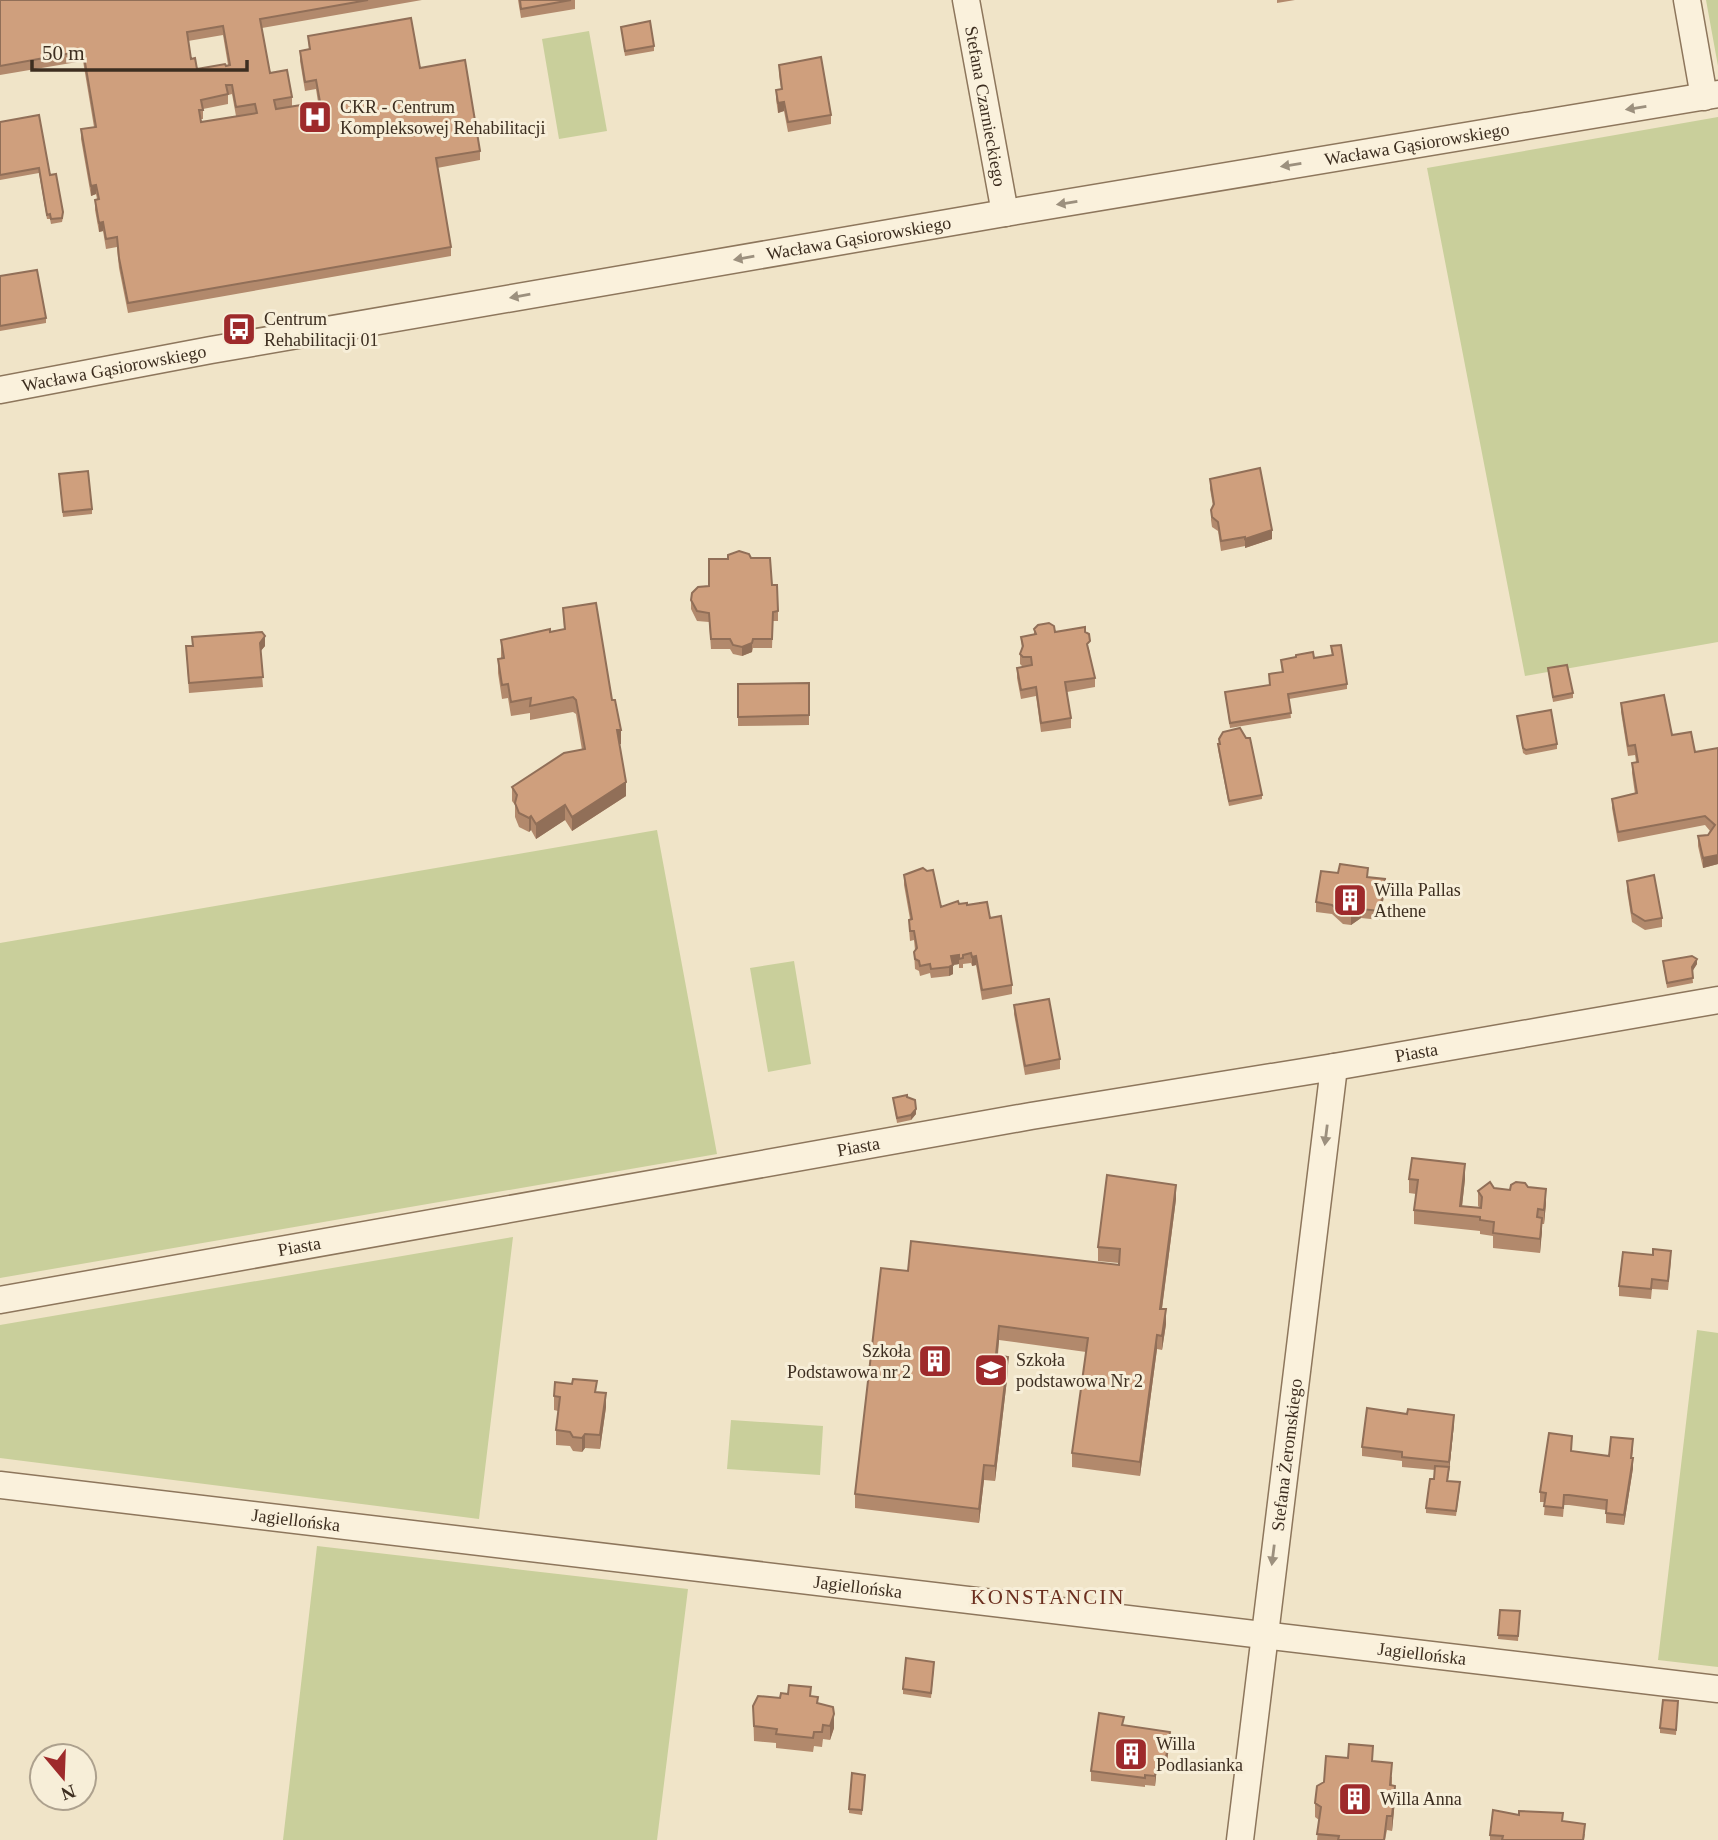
<svg xmlns="http://www.w3.org/2000/svg" width="1718" height="1840" font-family="'Times New Roman',serif">
	<style>
		.green { fill: #c9cf9b }
		.lines { fill: none; stroke-linecap: round; stroke-linejoin: round }
		.minor-casing { stroke: #8d765c; stroke-width: 29 }
		.minor { stroke: #faf1dc; stroke-width: 26 }
		.wall { fill: #b2896c; fill-rule: evenodd }
		.shaded-wall { fill: #916f58 }
		.building { fill: #cf9f7d; stroke: #916f58; stroke-width: 2; fill-rule: evenodd }
		.oneway { fill: #9c907e }
		.labels { text-anchor: middle; stroke-width: 6; stroke-linejoin: round; paint-order: stroke }
		.poi-label { font-size: 18px; fill: #3d2e20; stroke: #f7eed8; text-anchor: start }
		.street-label { font-size: 18px; fill: #3d2e20; stroke: #f7eed8 }
		.quarter-label { font-size: 21px; letter-spacing: 2px; fill: #6b2e1e; stroke: #f7eed8 }
	</style>
	<rect width="100%" height="100%" fill="#f0e4c8"/>
	<path class="green" d="M1706,0h12v66z
		M589,31l18,100 -48,8 -17,-100z
		M1718,117v525l-193,34 -98,-508z
		M657,830l60,324 -717,124v-335z
		M794,961l17,103 -43,8 -18,-104z
		M513,1237l-34,282 -479,-61v-133z
		M1697,1330l21,3v334l-60,-7z
		M731,1420l92,6 -3,49 -93,-6z
		M317,1546l371,43 -31,251h-374z"/>
	<g class="lines">
		<g class="minor-casing">
			<g id="minor">
				<path id="s1" d="M966,0l39,213"/>
				<path d="M1687,0l17,97"/>
				<path id="s2" d="M0,390l211,-40 794,-137 713,-119"/>
				<path id="s3" d="M0,1300l1031,-184 303,-49 384,-67"/>
				<path id="s4" d="M0,1485l1718,204"/>
				<path id="s5" d="M1240,1840l94,-773"/>
			</g>
		</g>
		<use href="#minor" class="minor"/>
	</g>
	<path class="wall" d="M0,0h422l-160,28 8,45 22,24v9l26,-4 -2,-13 -11,2 -5,-30v-10l9,-2 -1,-13 112,32 60,83v9l-43,8 14,79v9l-323,57 -9,-45 -2,-21 -11,2 -3,-18 -4,1 -4,-22v-10l2,-1 -1,-5 -5,2 -10,-57v-10l13,-2 -11,-66 -83,14zM223,35l5,30 -31,4 -6,-10 -3,-18zM232,94l4,22 -35,6v-3h2v-10l25,-5v-9z
		M518,0h57v9l-54,9z
		M1277,0h18l-18,3z
		M621,27l33,19v5l-29,5z
		M779,65l52,50v9l-43,8 -4,-21 -6,2 -2,-14v-9l5,-1 -2,-15z
		M0,122l50,53 13,42 -1,5 -11,2 -1,-5h-3l-8,-46 -39,7z
		M0,276l46,42v5l-46,8z
		M59,474l33,35v5l-29,3z
		M1210,479l62,60 -27,9v-2l-24,5 -3,-20 -6,-4 -1,-7v-10l2,-4 -3,-17z
		M751,558l21,27 6,26v10h-5l-1,27h-19l-1,4 -10,4 -9,-2 -3,-5h-19l-2,-27 -12,-1 -6,-12v-9l18,-14z
		M563,608l49,92 9,44h-2l7,52 -54,35 -7,-11 -29,19 -5,-9 -2,2 -10,-5 -4,-10v-12l-3,-4v-14l70,-37 -6,-36 -3,-2 -43,8v-7l-19,3 -3,-18 -6,1 -4,-26v-14l3,-1v-18l63,-11z
		M1034,629l21,3 35,19 -1,1 6,26v9l-28,5 4,26v10l-30,4 -5,-36 -15,3 -4,-21v-10l6,-1 -3,-3v-10l2,-4 -1,-13 13,-2z
		M192,637l73,9 -5,5 3,36 -74,6 -3,-47h6z
		M1331,646l16,38v5l-58,10 2,19 -61,10 -5,-36 45,-7 -1,-11 13,-2 -1,-12 33,-2 18,-2z
		M1548,668l25,25v5l-20,4z
		M809,683v42l-71,1v-42z
		M1621,703l51,32 23,17 23,-4v116l-15,4 -5,-22v-10l10,-1 2,-4 -5,-6 -87,17 -6,-34v-9l23,-5 -3,-21v-10l4,-1 -1,-7 -7,1 -7,-44z
		M1517,716l40,28v5l-31,6 -3,-2z
		M1219,739l43,56v4l-33,7 -11,-57z
		M904,875l37,32 18,-3 8,1 23,13 22,67v9l-30,6 -6,-35 -4,1 -1,-3 -8,1v4h-4v-4l-6,1v9l-4,2 -18,2 -1,-5 -10,3 -1,-5 -4,-2 -1,-17 1,-2 -1,-10 -4,1 -1,-12v-9l1,-1 -6,-34z
		M1368,877l17,12 -5,31 -19,-2 -10,7 -8,-1 -11,-10 -16,-2v-10z
		M1627,881l35,37v9l-17,3 -13,-8 -5,-31z
		M1663,961l34,3 -5,7 1,12 -26,5z
		M1014,1005l46,54v10l-35,6 -11,-61z
		M907,1097l9,17 -5,6 -14,3 -4,-25z
		M1409,1179h56l-3,27 18,2 -2,-2v-15l16,-3 16,2 18,-3 18,16 -2,21h-2l-2,29 -47,-5v-12l-13,-2v-3l-66,-7v-14l2,-16 -7,-1z
		M1176,1199l-14,110 4,15 -4,26 -5,-1 -17,127 -68,-9v-14l14,-101 -87,-12 -1,15 10,16 -13,110 -11,-1 -5,43 -124,-15v-14l53,-223 211,-6v-2l-21,-2v-14z
		M1671,1261l-3,29 -16,-1 -1,10 -32,-3v-10z
		M597,1392l9,15 -6,42 -15,-1 -3,4 -9,-1 -3,-5 -14,-1v-15l2,-19 -4,-1v-14z
		M1454,1424l-6,57 12,6 -4,29 -30,-3v-5l8,-29 1,-9 -33,-3v-6l-40,-5v-9z
		M1572,1445v6l37,5 24,-7 -1,9 1,10 -9,57 -18,-2v-13l-37,-5h-5l-1,12 -19,-2 1,-13h-5v-10z
		M1500,1610l20,1 -2,30 -20,-2z
		M934,1667l-3,31 -28,-4v-5z
		M811,1696l7,7 16,25 -4,12 -7,-1 -1,8 -8,-1 -1,6 -37,-4v-5l-22,-2 -1,-35 27,-8z
		M1678,1701l-2,34 -16,-2v-5z
		M1124,1725l46,16 -4,26 -9,-1 -2,20 -10,-1v2l-54,-6v-10z
		M1373,1761l19,16v8l3,15 -3,31 -5,-1 -2,10h-68l2,-20 -4,-3v-14z
		M865,1775l-3,40 -13,-2v-4z
		M1519,1815l44,6 22,13 -1,6h-94v-5z"/>
	<path class="shaded-wall" d="M784,102v9l-6,2v-10z
		M96,185v9l-5,2v-10z
		M103,222v9l-4,1v-9z
		M1272,530v9l-27,9v-9z
		M265,636v10l-5,6v-9z
		M752,643v9l-10,4v-9z
		M617,730h4v14l-4,1z
		M626,782v14l-54,35v-14z
		M565,805v15l-29,19v-15z
		M531,816v14l-2,2v-14z
		M1718,855v9l-15,4v-10z
		M1385,879v10l-5,31v-9z
		M1361,909v9l-10,7v-10z
		M959,955v9l-6,1v9l-4,2v-9l2,-11z
		M976,956v9l-4,1v-9z
		M1697,959v5l-5,8v-5z
		M916,1109v5l-5,6v-5z
		M1465,1164v15l-4,36 -1,-9z
		M1176,1185v14l-16,124v-14z
		M1546,1189v14l-2,21v-14z
		M1542,1218v14l-2,21v-14z
		M1166,1309v15l-4,26v-14z
		M999,1326v14l-3,29v-14z
		M1157,1335v14l-17,127v-14z
		M1008,1357v14l-13,110v-15z
		M606,1393v14l-6,42v-14z
		M1454,1415v9l-5,48v-10z
		M585,1434v14l-3,4v-14z
		M1633,1458v10l-9,57v-10z
		M984,1465v15l-5,43v-14z
		M834,1714v14l-4,12v-14z
		M1170,1732v9l-4,26v-9z
		M1157,1757v9l-2,20v-10z
		M1395,1786v14l-3,31v-15z"/>
	<path class="building" d="M0,0h368l-108,19 10,54 17,-3 5,27 -18,3 2,9 44,-7 -4,-22 -11,2 -5,-31 10,-2 -2,-13 103,-18 9,50 45,-8 15,91 -44,7 15,89 -323,56 -9,-45 -2,-21 -11,2 -3,-17 -4,1 -4,-23 4,-1 -3,-14 -5,1 -10,-57 15,-2 -13,-76 -83,15zM223,26l7,39 -4,1 -1,-2 -28,5 -2,-11 -4,1 -4,-27zM226,85h6l4,22 19,-3 2,9 -56,9 -2,-12h4l-2,-10 27,-6z
		M520,0h51l-50,9z
		M650,21l4,25 -29,5 -4,-24z
		M821,57l10,58 -43,7 -4,-20 -6,1 -2,-13 6,-1 -3,-24z
		M39,115l11,60 6,-1 7,38 -1,6 -11,1 -1,-5 -3,1 -8,-47 -39,7v-53z
		M37,270l9,48 -46,8v-50z
		M1260,468l12,62 -27,9v-2l-24,4 -3,-19 -6,-5 -1,-7 3,-6 -4,-25z
		M88,471l4,38 -29,3 -4,-38z
		M739,551l10,3 2,4h19l2,27h5l1,26 -5,1 -1,27h-19l-1,4 -10,4 -9,-2 -3,-6h-19l-2,-26 -12,-2 -6,-11 1,-7 6,-6 11,-1v-27h19v-4z
		M596,603l16,97h3l6,30h-4l9,52 -54,35 -7,-12 -29,19 -5,-8 -2,2 -10,-5 -4,-10 2,-8 -5,-8 52,-34 21,-4 -9,-49 -3,-3 -43,9 1,-8 -20,4 -3,-18 -6,1 -4,-26 6,-1 -3,-18 49,-11v3l15,-3 -2,-21z
		M1049,623l5,3 1,6 30,-5v5l4,2 1,7 -3,3 8,34 -30,4 6,36 -30,5 -5,-36 -15,3 -4,-22 15,-3 -1,-8h-8l-3,-3 3,-8 -2,-9 15,-3 -2,-5 4,-4z
		M262,632l3,4 -5,7 3,34 -74,6 -3,-37h7l-1,-9z
		M1341,645l6,39 -59,10 3,19 -61,10 -5,-31 45,-7 -1,-11 14,-2 -2,-12 15,-3v-2l17,-3 1,6 19,-3 -2,-9z
		M1567,665l6,28 -20,4 -5,-29z
		M809,683v32l-71,2v-33z
		M1664,695l8,40 19,-3 4,20 23,-4v107l-15,3 -5,-22 10,-1 7,-10 -10,-9 -87,16 -6,-33 25,-6 -5,-30 6,-1 -3,-17 -7,1 -7,-43z
		M1551,710l6,34 -31,6 -3,-2 -6,-32z
		M1240,728l6,10h4l12,57 -33,6 -11,-57h2l-1,-5 4,-7z
		M1340,864l28,4 -1,9 18,2 -5,32 -19,-2 -10,6h-8l-11,-10 -16,-3 5,-31 17,2z
		M923,868l4,3 6,-1 8,37 17,-6 1,3 8,-1v2l20,-3 3,16 11,-2 11,69 -30,5 -6,-34 -4,1 -1,-4 -8,2v3l-4,1v-4l-8,1 2,9 -4,2 -18,2 -1,-5 -10,2 -1,-5 -4,-2 -1,-7 3,-4 -3,-17h-4l-1,-11 3,-1 -8,-44z
		M1654,875l8,43 -17,3 -13,-8 -5,-32z
		M1692,956l5,3 -5,8 1,11 -26,5 -4,-22z
		M1049,999l11,60 -35,7 -11,-61z
		M907,1095v2l8,3 1,9 -5,6 -14,3 -4,-20z
		M1412,1158l53,6 -5,42 21,2 1,-11 -4,-6 12,-9 4,6 16,2 1,-5 5,-3 9,1 3,4 18,2 -2,21 -6,-1 -1,8 5,1 -2,21 -47,-6 1,-11 -14,-2v-3l-66,-7 4,-30 -9,-1z
		M1107,1175l69,10 -16,124h6l-4,27 -5,-1 -17,127 -68,-9 16,-115 -89,-12 -3,29 12,2 -13,109 -11,-1 -5,44 -124,-15 26,-226 27,3 3,-30 208,24 1,-16 -22,-2z
		M1653,1249l18,2 -3,30 -16,-2 -1,10 -32,-3 4,-34 30,3z
		M573,1379l24,2 -2,11 11,1 -6,42 -15,-1 -3,4 -9,-1 -3,-5 -14,-2 4,-33 -6,-1 1,-14 17,2z
		M1367,1408l40,6 1,-5 46,6 -5,47 -47,-5v-5l-40,-5z
		M1549,1433l23,3 -1,15 38,5 2,-19 22,2 -2,19h2l-9,57 -18,-2 1,-13 -38,-5h-5l-1,13 -19,-2 2,-13 -6,-1z
		M1435,1466l14,1 -2,14 13,1 -4,29 -30,-3 4,-29h4z
		M1500,1610l20,1 -2,25 -20,-1z
		M906,1658l28,4 -3,31 -28,-4z
		M789,1685l22,2 -1,9 8,1 -1,6 16,4 1,7 -4,12 -7,-1 -1,7h-8l-1,6 -37,-4 1,-5 -23,-3 -1,-20 5,-10 22,2 1,-5 7,1z
		M1663,1700l15,1 -2,29 -16,-2z
		M1099,1713l25,4 -2,8 48,7 -4,26 -9,-1 -2,19 -10,-1v3l-54,-7z
		M1349,1744l24,2 -1,15 20,2 -2,22 5,1 -3,30h-5l-3,24h-46l1,-4 -22,-2 4,-27 -6,-4 2,-17 7,-4 2,-26 22,2z
		M852,1773l13,2 -3,35 -13,-1z
		M1493,1810l26,5v-4l44,2 -1,8 23,3 -2,16h-81l1,-4 -13,-1z"/>
	<defs><path id="oneway-solid" d="M-6-.8H1V-3.2L6.5 0L1 3.2V.8H-6Z" transform="scale(1.75)"/></defs>
	<g class="oneway">
		<use href="#oneway-solid" transform="translate(1636 108) rotate(171)"/>
		<use href="#oneway-solid" transform="translate(1291 165) rotate(171)"/>
		<use href="#oneway-solid" transform="translate(1067 203) rotate(171)"/>
		<use href="#oneway-solid" transform="translate(744 258) rotate(170)"/>
		<use href="#oneway-solid" transform="translate(520 296) rotate(170)"/>
		<use href="#oneway-solid" transform="translate(1326 1135) rotate(97)"/>
		<use href="#oneway-solid" transform="translate(1273 1555) rotate(97)"/>
	</g>
	<defs>
		<g id="hospital-square" transform="scale(1.75)"><rect x="-9" y="-9" width="18" height="18" rx="4" fill="#9e2a2b" stroke="#f7eed8"/><path d="M-5-5h3v3.5h4V-5h3V5h-3V1.5h-4V5h-3Z" fill="#fff"/></g>
		<g id="bus-square" transform="scale(1.75)"><rect x="-9" y="-9" width="18" height="18" rx="4" fill="#9e2a2b" stroke="#f7eed8"/><path d="M-5-6H5V4H4V6H2V4H-2V6H-4V4H-5ZM-3.5-4V0h7V-4ZM-3.5 1.2v1.5H-2V1.2ZM2 1.2v1.5H3.5V1.2Z" fill="#fff"/></g>
		<g id="building-square" transform="scale(1.75)"><rect x="-9" y="-9" width="18" height="18" rx="4" fill="#9e2a2b" stroke="#f7eed8"/><path d="M-4-6H4V6H1V3H-1V6H-4ZM-2.5-4.3h1.7v1.8h-1.7ZM.8-4.3h1.7v1.8H.8ZM-2.5-1h1.7V.8h-1.7ZM.8-1h1.7V.8H.8Z" fill="#fff"/></g>
		<g id="school-square" transform="scale(1.75)"><rect x="-9" y="-9" width="18" height="18" rx="4" fill="#9e2a2b" stroke="#f7eed8"/><path d="M0-5L7-2L0 1L-7-2ZM-4 1L0 2.5L4 1V4Q0 6-4 4Z" fill="#fff"/></g>
	</defs>
	<g fill-rule="evenodd">
		<use href="#hospital-square" x="315" y="117"/>
		<use href="#bus-square" x="239" y="329"/>
		<use href="#building-square" x="1350" y="900"/>
		<use href="#building-square" x="935" y="1361"/>
		<use href="#school-square" x="991" y="1370"/>
		<use href="#building-square" x="1131" y="1754"/>
		<use href="#building-square" x="1355" y="1799"/>
	</g>
	<g class="labels">
		<g class="poi-label">
			<text x="340" y="113">CKR - Centrum<tspan x="340" dy="21">Kompleksowej Rehabilitacji</tspan></text>
			<text x="264" y="325">Centrum<tspan x="264" dy="21">Rehabilitacji 01</tspan></text>
			<text x="1374" y="896">Willa Pallas<tspan x="1374" dy="21">Athene</tspan></text>
			<text x="911" y="1357" text-anchor="end">Szkoła<tspan x="911" dy="21">Podstawowa nr 2</tspan></text>
			<text x="1016" y="1366">Szkoła<tspan x="1016" dy="21">podstawowa Nr 2</tspan></text>
			<text x="1156" y="1750">Willa<tspan x="1156" dy="21">Podlasianka</tspan></text>
			<text x="1380" y="1805">Willa Anna</text>
		</g>
		<g class="street-label">
			<text dy="6" stroke="none"><textPath href="#s1" startOffset="108">Stefana Czarnieckiego</textPath></text>
			<text dy="6" stroke="none"><textPath href="#s2" startOffset="1438">Wacława Gąsiorowskiego</textPath></text>
			<text dy="6" stroke="none"><textPath href="#s2" startOffset="872">Wacława Gąsiorowskiego</textPath></text>
			<text dy="6" stroke="none"><textPath href="#s2" startOffset="116">Wacława Gąsiorowskiego</textPath></text>
			<text dy="6" stroke="none"><textPath href="#s3" startOffset="1438">Piasta</textPath></text>
			<text dy="6" stroke="none"><textPath href="#s3" startOffset="872">Piasta</textPath></text>
			<text dy="6" stroke="none"><textPath href="#s3" startOffset="304">Piasta</textPath></text>
			<text dy="6" stroke="none"><textPath href="#s5" startOffset="388">Stefana Żeromskiego</textPath></text>
			<text dy="6" stroke="none"><textPath href="#s4" startOffset="298">Jagiellońska</textPath></text>
			<text dy="6" stroke="none"><textPath href="#s4" startOffset="864">Jagiellońska</textPath></text>
			<text dy="6" stroke="none"><textPath href="#s4" startOffset="1432">Jagiellońska</textPath></text>
		</g>
		<g class="quarter-label">
			<text x="1048" y="1604">KONSTANCIN</text>
		</g>
	</g>
	<g transform="translate(63 1777) rotate(161)"><circle r="33" fill="#f7eed8" stroke="#ada18e" stroke-width="2"/>
	<path d="M0-5L12 26L0 18L-12 26Z" fill="#9e2a2b"/>
	<text y="-10" font-size="19" font-weight="bold" text-anchor="middle" fill="#3d2e20">N</text>
	</g>
	<path d="M32 60v10h215v-10" fill="none" stroke="#3d2e20" stroke-width="3.5"/>
	<text x="42" y="60" font-size="21" fill="#3d2e20" stroke="#f7eed8" stroke-width="5" paint-order="stroke">50 m</text>
</svg>
